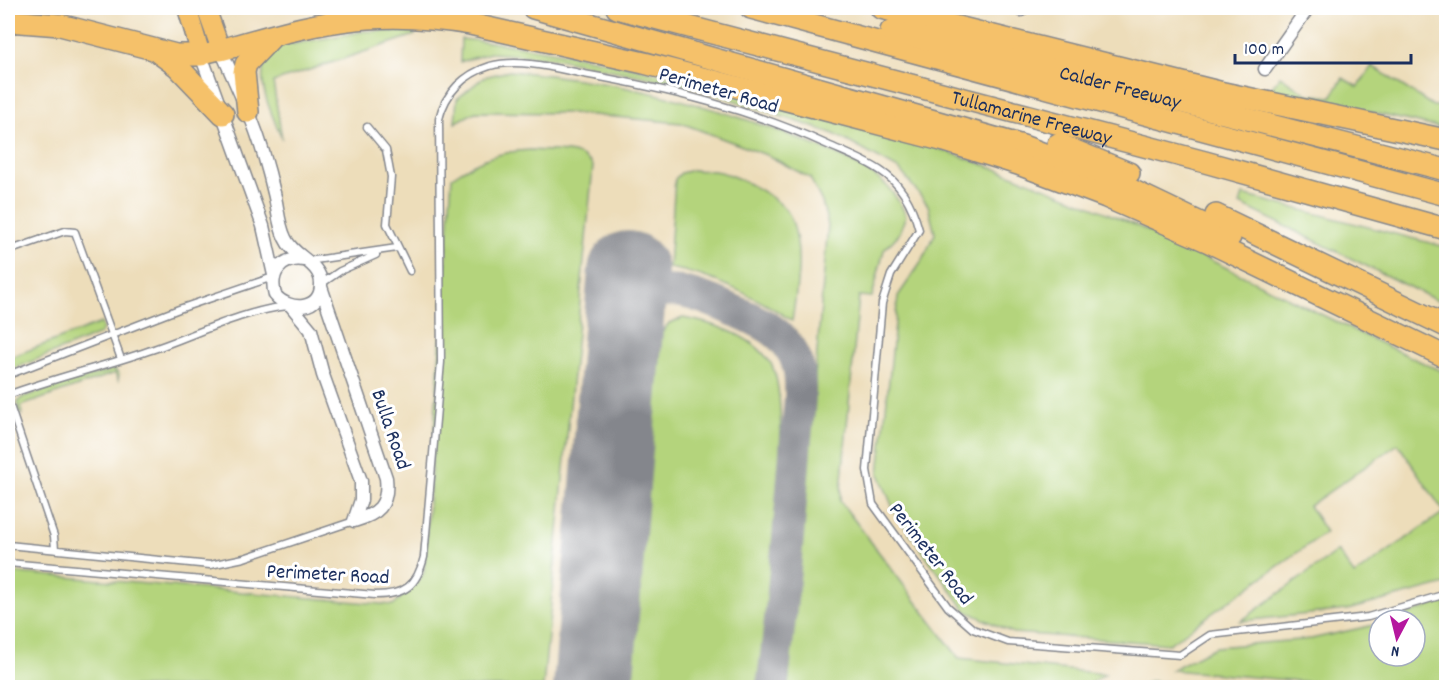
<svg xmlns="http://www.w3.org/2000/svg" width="1454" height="695" font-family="Dekko,sans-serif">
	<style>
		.green { fill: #b4d47b; stroke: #68826c; stroke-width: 1.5 }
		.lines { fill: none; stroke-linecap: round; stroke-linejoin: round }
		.taxiway { stroke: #84868c; stroke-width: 32 }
		.runway { stroke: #84868c; stroke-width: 80 }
		.service-casing { stroke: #84868c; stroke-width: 9 }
		.minor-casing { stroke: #84868c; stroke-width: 15 }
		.primary-casing { stroke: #84868c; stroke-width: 21 }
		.motorway-casing { stroke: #84868c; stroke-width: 24 }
		.service { stroke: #fff; stroke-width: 6 }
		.minor { stroke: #fff; stroke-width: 12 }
		.primary { stroke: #f5c16b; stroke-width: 18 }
		.motorway { stroke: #f5c16b; stroke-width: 21 }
		.motorway-bridge-casing { stroke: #84868c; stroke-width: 24; stroke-linecap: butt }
		.motorway-bridge { stroke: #f5c16b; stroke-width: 21 }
		.labels { text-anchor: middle; stroke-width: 6; stroke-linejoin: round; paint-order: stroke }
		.street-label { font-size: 21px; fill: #1b2f5e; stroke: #fff }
	</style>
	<rect width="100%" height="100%" fill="#fff"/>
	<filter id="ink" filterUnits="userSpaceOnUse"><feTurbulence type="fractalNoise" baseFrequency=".0167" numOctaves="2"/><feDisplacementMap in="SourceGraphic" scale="12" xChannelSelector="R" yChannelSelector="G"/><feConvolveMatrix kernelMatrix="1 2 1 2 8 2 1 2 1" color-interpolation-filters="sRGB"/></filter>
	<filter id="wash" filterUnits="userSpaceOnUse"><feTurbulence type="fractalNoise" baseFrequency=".008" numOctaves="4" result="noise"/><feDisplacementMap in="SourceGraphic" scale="24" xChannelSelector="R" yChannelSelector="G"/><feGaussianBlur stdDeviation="1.35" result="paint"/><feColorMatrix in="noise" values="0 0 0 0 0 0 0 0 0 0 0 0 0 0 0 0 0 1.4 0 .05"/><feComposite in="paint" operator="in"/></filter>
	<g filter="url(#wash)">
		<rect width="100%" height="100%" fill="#edddba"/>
		<path class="green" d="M365,31h49l1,4 -142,47 9,57c-14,-35 -37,-75 3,-100l8,5z
			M461,39c98,9 189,32 283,56 51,13 103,24 153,40 79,25 155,54 231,87 108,47 210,104 318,151v211l-99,26 -106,11 97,-70 16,24 90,-63 -46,-68 -89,62 17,26 -157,112 -156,-11 -47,-22 -71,-98 -16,-39 19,-178 22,-32 15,-30 -7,-29 -28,-35 -66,-36 -140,-47 -141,-29 -63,-5 -30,9z
			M1372,66l61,40h13v23l-176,-39 10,-14 27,18 24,3 12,-19 15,9z
			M509,71c99,8 196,31 288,67 29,12 57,22 82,41 12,9 21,23 27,36l-7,19 -15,16 -12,47 -13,-1 -19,205 119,157 146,16 -21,14 -296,-1 40,-462 -6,-23 -12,-24 -41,-22 -88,-33 -110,-10 -96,-1 -20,11 2,-24 27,-22z
			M531,150c21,2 50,-3 62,16l-50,521h-535v-115l385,33 25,-23 6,-10 28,-395c25,-17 48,-26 79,-27z
			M693,170c9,1 19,0 27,2 19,5 61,26 70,44 14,31 7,72 2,105 -32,-23 -84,-47 -123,-53l6,-89 6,-6z
			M1243,195l203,52v58l-206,-101z
			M683,318c30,5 69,17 87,44 27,40 -5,269 -12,325h-132l35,-353 8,-11z
			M101,323l2,5 -3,6 -92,37v-13z
			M114,369l5,5 -1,6 -3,-7 -94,33 1,9 -4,-4v-9l5,-5z
			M1446,601v86h-76l-199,-17 44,-23 96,-8 68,-15v32h36v-36h-24z
			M1150,681l72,6h-82z"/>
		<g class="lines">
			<path class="taxiway" d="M621,362c2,-16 1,-39 12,-52 24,-33 65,-15 95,-2 29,12 61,24 70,58 6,27 -2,60 -3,86 -6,79 -13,157 -23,236"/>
			<path class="runway" d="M593,688l35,-417"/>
		</g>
	</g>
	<g filter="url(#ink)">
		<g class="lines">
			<g class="service-casing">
				<path id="service" d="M367,127l19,23 5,27 -4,47 23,47
					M8,251l57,-20 10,1 46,127
					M308,261l89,-13
					M321,284l19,-13 36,-16
					M8,375l171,-66 94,-32
					M8,395c46,-17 94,-28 140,-44 46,-15 92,-40 140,-45
					M8,400l46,136 1,13
					M8,545l202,20 34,-7 110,-37
					M8,563l367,32c30,0 42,-9 49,-38l17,-195 -2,-243c6,-26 25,-45 51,-53 29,-8 65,2 94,8 84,15 166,35 244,71 18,8 37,15 53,26 22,14 32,36 38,59l-28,45 -9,28 -15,167 6,34 75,103 25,22 35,13 172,13 30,-20 158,-18 78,-23"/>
			</g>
			<g class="minor-casing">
				<path id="minor" d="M1019,8l2,2
					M221,50c10,23 20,45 30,68 10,25 17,49 23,75 4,15 4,31 11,45 8,19 35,24 36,45 1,28 -32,29 -46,12 -6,-22 6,-38 29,-35
					M201,55l62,171 11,49
					M1265,69l43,-61
					M321,287l65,191c3,28 -8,36 -32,43
					M292,307l19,23 12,45 38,106v19l-7,21"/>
			</g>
			<g class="primary-casing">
				<path id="primary" d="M187,8l14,47 20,-5 -15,-42"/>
			</g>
			<g class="motorway-casing">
				<g id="motorway">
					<path d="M533,8l490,138 77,29 130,62"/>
					<path id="s1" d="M617,8l588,154 241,67"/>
					<path d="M751,8l695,187"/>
					<path d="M881,8l338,84 227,48"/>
					<path d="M11,23l38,-15"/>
					<path d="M60,25l116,30h25"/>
					<path id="s2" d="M891,31l181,43 374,96"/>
					<path d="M221,50c92,-27 152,-43 249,-26l174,39 301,78 73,23 88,33 101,44 239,116"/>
					<path d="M159,53l18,13 46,48"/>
					<path d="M248,112l-4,-40 2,-8 24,-25"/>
					<path d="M1058,144l71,29"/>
					<path d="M1216,215l230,111"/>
				</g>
			</g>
			<use href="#service" class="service"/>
			<use href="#minor" class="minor"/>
			<use href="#primary" class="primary"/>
			<use href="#motorway" class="motorway"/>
			<g class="motorway-bridge-casing">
				<path id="motorway-bridge" d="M8,21l52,4"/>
			</g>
			<use href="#motorway-bridge" class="motorway-bridge"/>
		</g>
	</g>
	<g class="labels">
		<g class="street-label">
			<text dy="7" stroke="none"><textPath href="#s2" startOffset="236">Calder Freeway</textPath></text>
			<text transform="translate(719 89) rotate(16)" y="7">Perimeter Road</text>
			<text dy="7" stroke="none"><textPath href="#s1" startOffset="429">Tullamarine Freeway</textPath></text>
			<text transform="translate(392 429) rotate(71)" y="7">Bulla Road</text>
			<text transform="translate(932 553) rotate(52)" y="7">Perimeter Road</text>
			<text transform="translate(328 573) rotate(3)" y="7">Perimeter Road</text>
		</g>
	</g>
	<rect width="1454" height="695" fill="none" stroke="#fff" stroke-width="30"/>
	<g transform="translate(1397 638) rotate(187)"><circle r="28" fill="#ffffff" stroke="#a4acbf" stroke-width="1.5"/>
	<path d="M0-4.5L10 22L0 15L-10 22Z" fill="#b5179e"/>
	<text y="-9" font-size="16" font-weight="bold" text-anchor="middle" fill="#1b2f5e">N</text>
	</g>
	<path d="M1235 54v9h176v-9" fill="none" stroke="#1b2f5e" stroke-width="3"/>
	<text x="1244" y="54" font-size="18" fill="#1b2f5e" stroke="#ffffff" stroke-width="4.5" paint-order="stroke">100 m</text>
</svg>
